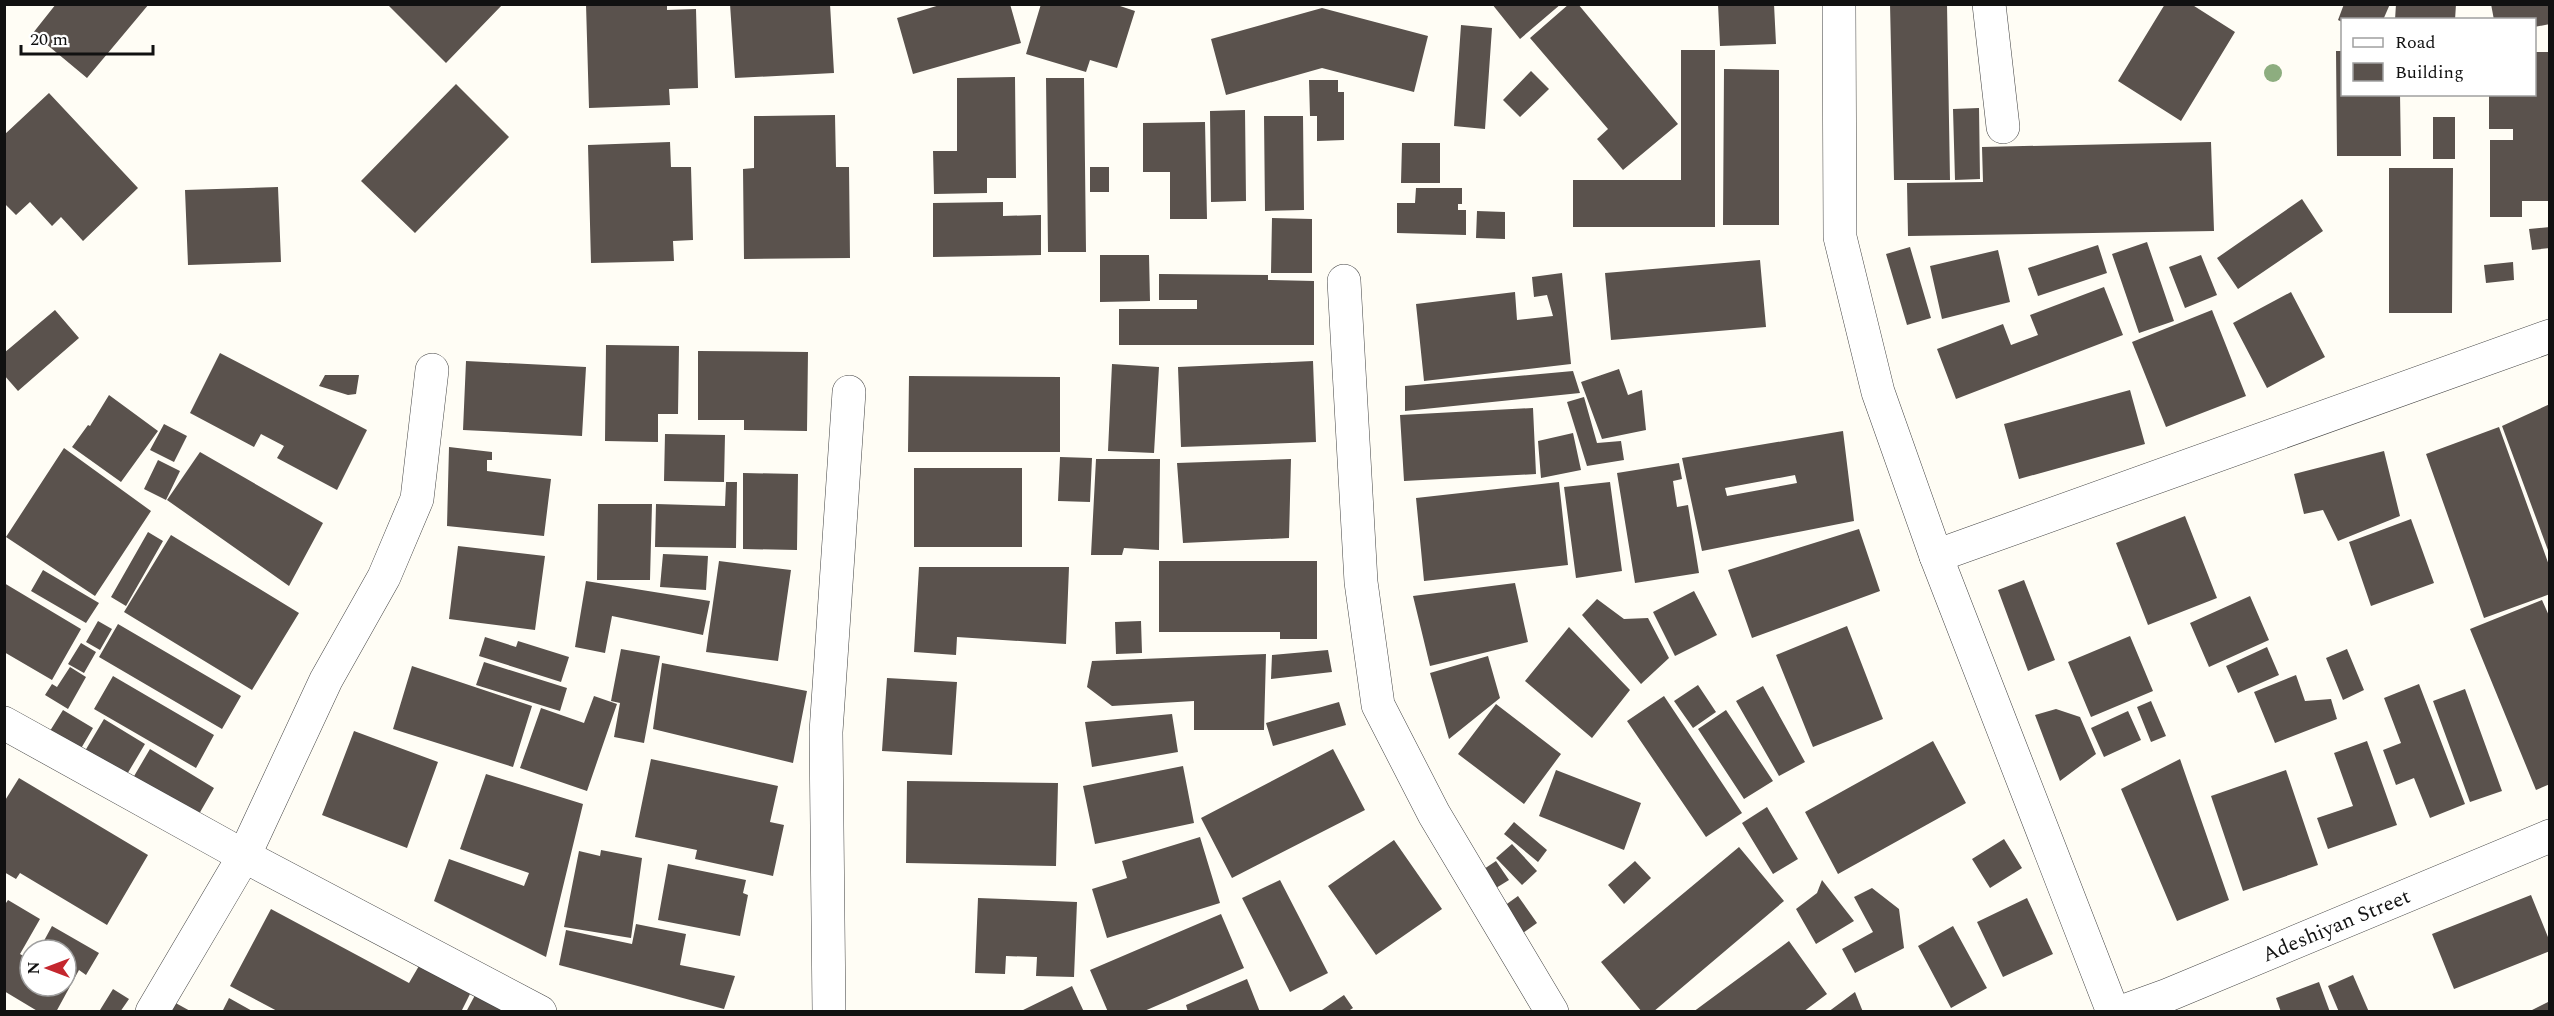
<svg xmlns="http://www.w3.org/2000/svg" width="2554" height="1016" font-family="Spectral,serif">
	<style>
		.building { fill: #5a524d; fill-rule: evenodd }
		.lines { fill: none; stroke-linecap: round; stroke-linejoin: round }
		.street-casing { stroke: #444; stroke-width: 34 }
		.street { stroke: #fff; stroke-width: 33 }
		.tree { fill: #8dad7f }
		.labels { text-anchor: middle; stroke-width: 6; stroke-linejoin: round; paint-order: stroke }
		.street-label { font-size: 21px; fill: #111; stroke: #fff }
	</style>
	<rect width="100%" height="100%" fill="#fffdf5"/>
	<path class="building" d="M56,4h93l-62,74 -54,-45z
		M387,4h116l-57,59z
		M586,4h81v6l29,-1 2,79 -29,1 1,16 -81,3z
		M730,4h100l4,69 -99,5z
		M943,4h67l11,39 -108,31 -16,-56z
		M1041,4h73l21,7 -18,57 -27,-8 -4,12 -60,-18z
		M1492,4h69l-41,35z
		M1569,4h9l100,120 -55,46 -26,-31 11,-10 -78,-91z
		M1718,4h56l2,40 -56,2z
		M1890,4h57l3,176h-56z
		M2165,4h26l44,28 -54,89 -63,-40z
		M2344,4h46l-7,16h-41v2l-4,-2z
		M2396,4h60l-1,16h-60z
		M2491,4h59v20l-16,3v-7h-40z
		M1322,8l106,28 -14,56 -92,-24 -96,27 -15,-56z
		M1461,25l31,3 -7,101 -31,-3z
		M1681,50h34v177h-142v-47h108z
		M2336,51h6v43h58l1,62h-64z
		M2534,52h16v149h-28v16h-32v-77h23v-11h-24v-35h45z
		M1724,69l55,1v155h-56z
		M1531,71l18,18 -29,28 -17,-17z
		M1015,77l1,101h-29v15l-53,1 -1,-43h24v-73z
		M1046,78h38l2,174h-38z
		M1309,80h29v12h6v48l-27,1v-25h-7z
		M456,84l53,53 -94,96 -54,-52z
		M49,93l89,95 -55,53 -22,-24 -9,9 -22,-24 -14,13 -12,-12v-68z
		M1979,108l1,71 -25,1 -2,-71z
		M1245,110l1,91 -35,1 -1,-91z
		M835,115l1,52h13l1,91 -106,1 -1,-90 11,-1v-52z
		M1264,116h39l1,94 -39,1z
		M2433,117h22v42h-22z
		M1205,122l2,97h-37v-47h-27v-49z
		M670,142l1,25h20l2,73 -20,1 1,20 -83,2 -3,-118z
		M2211,142l3,89 -306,5 -1,-53 76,-1 -1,-35z
		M1402,143h38v40h-39z
		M1090,167h19v25h-19z
		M2389,168h64l-1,145h-63z
		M278,187l3,75 -93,3 -3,-75z
		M1416,188h46v16h-4v6h8v25l-69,-2v-30h18z
		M2302,199l21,32 -85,58 -21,-31z
		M1003,202v14l38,-1v40l-108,2v-54z
		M1477,211l28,1v27l-29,-1z
		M1272,218l40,1v54h-41z
		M2550,227v21l-18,2 -3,-21z
		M2147,242l27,79 -35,12 -27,-79z
		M2098,245l9,28 -69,23 -10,-28z
		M1910,247l21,71 -24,7 -21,-71z
		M1998,250l12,52 -68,17 -12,-53z
		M1100,255h49l1,46 -50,1z
		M2201,255l16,40 -32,13 -16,-41z
		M1760,260l6,67 -155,13 -6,-67z
		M2513,262l1,18 -28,3 -2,-18z
		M1562,273l9,91 -147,17 -8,-77 99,-12 2,28 36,-4 -6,-21 -13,2 -2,-20z
		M1159,274l109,1v5l46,1v64h-195v-36h78v-9h-38z
		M2104,287l19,48 -167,64 -19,-50 66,-25 8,21 27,-10 -8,-20z
		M2291,292l34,65 -58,31 -34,-65z
		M55,310l24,28 -61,53 -14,-16v-22z
		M2212,310l34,86 -80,31 -34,-85z
		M606,345l73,1 -1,68h-20v28l-53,-1z
		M698,351l110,1 -1,79 -63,-1v-10h-46z
		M220,353l147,77 -30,60 -60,-32 7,-12 -23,-12 -7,13 -64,-34z
		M466,361l120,6 -4,69 -119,-6z
		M1313,361l3,81 -135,5 -3,-80z
		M1112,364l47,3 -5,86 -46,-2z
		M1619,369l9,26 14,-5 4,40 -44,9 -21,-57z
		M1573,371l7,22 -175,18v-25z
		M325,375h34l-3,19 -8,1 -29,-9z
		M909,376l151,1v75h-152z
		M2130,390l15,54 -126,35 -15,-55z
		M109,395l49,36 -37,51 -49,-35 16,-22 2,1z
		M1584,397l13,46 24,-2 3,19 -37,6 -20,-64z
		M2550,404v149h-1l-47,-127z
		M1533,408l3,66 -132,7 -4,-66z
		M164,424l23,12 -13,26 -24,-12z
		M2499,427l51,141v26l-66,24 -58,-164z
		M1843,431l11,90 -152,30 -20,-93zM1795,475l2,8 -70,13 -2,-8z
		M1573,433l8,37 -40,8 -3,-37z
		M665,434l60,1 -1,47 -60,-1z
		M449,447l43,5v8h-5v11l64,8 -7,57 -97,-10z
		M64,448l87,63 -56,85 -89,-59z
		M2384,451l16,65 -62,25 -15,-31 -19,4 -10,-40z
		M200,452l123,71 -34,63 -122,-86z
		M1060,457l32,1 -2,44 -32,-1z
		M1096,459h64l-1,91 -35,-2 -2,7h-31z
		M1291,459l-2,79 -106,5 -6,-80z
		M158,460l22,11 -14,29 -22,-11z
		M1679,463l3,16 -9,2 4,26 11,-2 11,68 -64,10 -18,-110z
		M914,468h108v79h-108z
		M743,473l55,1 -1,76 -54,-1z
		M726,482h11l-1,66 -81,-1 1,-43 69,2z
		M1559,482l9,83 -144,16 -8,-83z
		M1610,482l12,89 -46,7 -12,-91z
		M598,504h54l-2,76h-53z
		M2185,516l32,82 -69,27 -32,-82z
		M2411,519l23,64 -63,23 -22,-64z
		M1859,529l21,62 -128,47 -24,-68z
		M148,532l15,9 -37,65 -15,-9z
		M171,535l128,78 -47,77 -128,-78z
		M458,546l87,10 -10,74 -86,-11z
		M663,554l45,2 -2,34 -46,-3z
		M719,561l72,9 -13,91 -72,-9z
		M1159,561h158v78h-37v-7h-121z
		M919,567h150l-3,77 -109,-7 -1,18 -42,-3z
		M43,570l56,33 -13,20 -55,-32z
		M2024,580l31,80 -27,11 -30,-81z
		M586,581l124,20 -7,34 -91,-19 -7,37 -30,-6z
		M4,583l77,46 -29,51 -48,-28z
		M1515,583l13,59 -98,24 -17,-70z
		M1694,591l23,44 -42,21 -22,-44z
		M2250,596l19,44 -60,27 -19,-44z
		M1597,599l27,20 24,-1 21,40 -28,26 -59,-69z
		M2542,600l8,18v166l-14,6 -66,-161z
		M98,621l14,8 -12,21 -14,-8z
		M1141,621l1,32 -26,1 -1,-32z
		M118,624l123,72 -19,33 -123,-72z
		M1847,626l36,93 -70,28 -37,-92z
		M1569,627l61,63 -38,48 -67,-57z
		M2130,636l23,55 -62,26 -23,-55z
		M485,637l31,10 2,-6 51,16 -8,25 -82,-26z
		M81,643l15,9 -12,21 -16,-9z
		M2267,647l12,28 -41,18 -12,-27z
		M621,649l39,7 -16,87 -30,-6 6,-34 -9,-2z
		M2347,649l17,41 -21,10 -17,-42z
		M1328,650l4,22 -61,7 1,-24z
		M1266,654l-2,76h-70v-29l-82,5 -25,-19 5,-26z
		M1488,656l12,42 -51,41 -19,-66z
		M484,662l83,26 -7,23 -84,-26z
		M662,663l145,28 -14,72 -140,-34z
		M412,666l120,40 -19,61 -120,-38z
		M70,667l16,10 -18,32 -23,-14 7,-11 5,3z
		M2296,675l9,26 26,-2 6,20 -62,24 -21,-51z
		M113,676l101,59 -18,33 -102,-59z
		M887,678l70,4 -5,73 -70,-4z
		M2419,684l46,120 -35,14 -16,-40 -18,7 -13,-35 18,-7 -17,-45z
		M1698,685l18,27 -23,16 -19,-27z
		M1763,686l42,76 -26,14 -43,-75z
		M2465,689l37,102 -32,11 -37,-101z
		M594,696l23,8 -30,87 -67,-23 21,-60 43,15z
		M1664,696l78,117 -36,24 -79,-116z
		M2151,701l15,35 -15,6 -14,-35z
		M1339,702l7,23 -73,21 -7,-23z
		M1496,704l65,50 -37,50 -66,-50z
		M2056,709l24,8 16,37 -36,27 -25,-66z
		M63,710l30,18 -17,29 -31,-18z
		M1726,710l47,71 -29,18 -46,-70z
		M2128,711l13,29 -37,17 -13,-29z
		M1172,714l6,38 -86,15 -7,-45z
		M104,719l41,25 -19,32 -41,-25z
		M354,731l84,31 -31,86 -85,-33z
		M1933,741l33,62 -128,71 -33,-62z
		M2367,741l30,84 -69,24 -11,-31 36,-12 -19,-53z
		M150,749l64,39 -19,33 -65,-38z
		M1333,749l32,61 -133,68 -31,-60z
		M651,759l127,27 -8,36 14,3 -11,51 -78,-17 2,-9 -62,-13z
		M2180,759l49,141 -52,21 -56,-132z
		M1183,766l11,57 -99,21 -12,-58z
		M1556,770l85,33 -17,47 -85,-34z
		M2286,770l32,95 -75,26 -32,-95z
		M486,774l97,30 -37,153 -112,-56 15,-42 75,27 5,-13 -69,-24z
		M19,778l129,77 -41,70 -87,-52 -4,6 -12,-7v-70z
		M907,781l151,2 -2,83 -150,-3z
		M1767,807l31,52 -25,15 -31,-51z
		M1514,822l33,28 -9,12 -34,-28z
		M1200,837l20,66 -113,35 -15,-49 35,-11 -5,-17z
		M2004,839l18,29 -32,20 -18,-29z
		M1394,840l48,69 -66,46 -48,-69z
		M1512,844l25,27 -15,14 -26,-27z
		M1739,847l45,54 -131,111h-11l-41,-50z
		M601,850l41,8 -11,80 -67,-11 15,-76 21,5z
		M1496,861l13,19 -13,8 -12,-19z
		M1635,861l16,17 -27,26 -16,-19z
		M668,864l78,16 -3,13 5,2 -8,41 -82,-16z
		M1280,880l48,93 -38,19 -48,-94z
		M1822,880l32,41 -38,23 -20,-35 21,-16z
		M1872,888l27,21 5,39 -49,25 -13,-24 31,-17 -19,-35z
		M2531,895l19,47v9l-96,38 -22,-55z
		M1518,896l19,27 -14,10 -19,-27z
		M978,898l99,4 -3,75 -38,-1 1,-19 -31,-1 -1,18 -30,-1z
		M2027,898l26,56 -50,23 -26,-55z
		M8,900l32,19 -20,35 10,6v26h36v-36h-27l13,-24 47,27 -13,22 -7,-5 -23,42h-17l-35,-21v-85z
		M271,909l138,74 14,-24 51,27 -13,26h-182l-49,-26z
		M1221,914l23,54 -102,44h-34l-18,-42z
		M636,924l50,10 -6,31 55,11 -11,33 -165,-44 7,-35 66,14z
		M1953,926l34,62 -36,20 -33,-62z
		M1789,941l38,53 -24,18h-110z
		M2353,975l16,37h-30l-11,-26z
		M1247,979l13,33h-72l-2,-7z
		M2319,982l11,30h-49l-5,-14z
		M481,984l49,28h-64z
		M1072,986l12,26h-65z
		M113,989l16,10 -9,13h-19l-1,-2z
		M1855,992l8,20h-35z
		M1344,995l9,13 -6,4h-28z
		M229,998l25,14h-32z
		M172,1001l20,11h-25z
		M2550,1001v11h-22z"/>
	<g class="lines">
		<g class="street-casing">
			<g id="street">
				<path d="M1839,4l1,233 38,155 58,164 177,456"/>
				<path d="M1989,4l14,123"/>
				<path d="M1344,281l17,301 17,123 56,109 118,198"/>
				<path d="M1936,556l614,-220"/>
				<path d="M4,723l240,133 296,156"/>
				<path d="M152,1012l92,-156 82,-176 58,-103 33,-78 15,-129"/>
				<path d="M829,1012l-3,-280 23,-340"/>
				<path id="s1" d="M2121,1012l47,-17 382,-159"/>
			</g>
		</g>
		<use href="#street" class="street"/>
	</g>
	<circle class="tree" cx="2273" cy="73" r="9"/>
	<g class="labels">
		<g class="street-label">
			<text dy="7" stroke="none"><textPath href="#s1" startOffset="232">Adeshiyan Street</textPath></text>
		</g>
	</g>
	<rect width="2554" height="1016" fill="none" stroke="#111111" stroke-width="12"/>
	<rect x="2341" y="18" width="195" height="78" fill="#ffffff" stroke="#a0a0a0" stroke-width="1.5"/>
	<rect x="2353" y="38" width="30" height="9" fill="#ffffff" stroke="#a0a0a0" stroke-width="1.5"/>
	<text x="2395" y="48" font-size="18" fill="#111111">Road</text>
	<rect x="2353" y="63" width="30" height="18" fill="#5a524d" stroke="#a0a0a0" stroke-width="1.5"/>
	<text x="2395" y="78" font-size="18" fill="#111111">Building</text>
	<g transform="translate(48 968) rotate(270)"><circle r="28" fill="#ffffff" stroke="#a0a0a0" stroke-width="1.5"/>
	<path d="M0-4.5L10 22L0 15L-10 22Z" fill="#c4262e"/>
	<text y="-9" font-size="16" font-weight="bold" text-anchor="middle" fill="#111111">N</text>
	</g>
	<path d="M21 45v9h132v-9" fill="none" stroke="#111111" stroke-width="3"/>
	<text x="30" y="45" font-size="18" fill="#111111" stroke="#ffffff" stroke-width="4.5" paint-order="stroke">20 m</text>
</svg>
